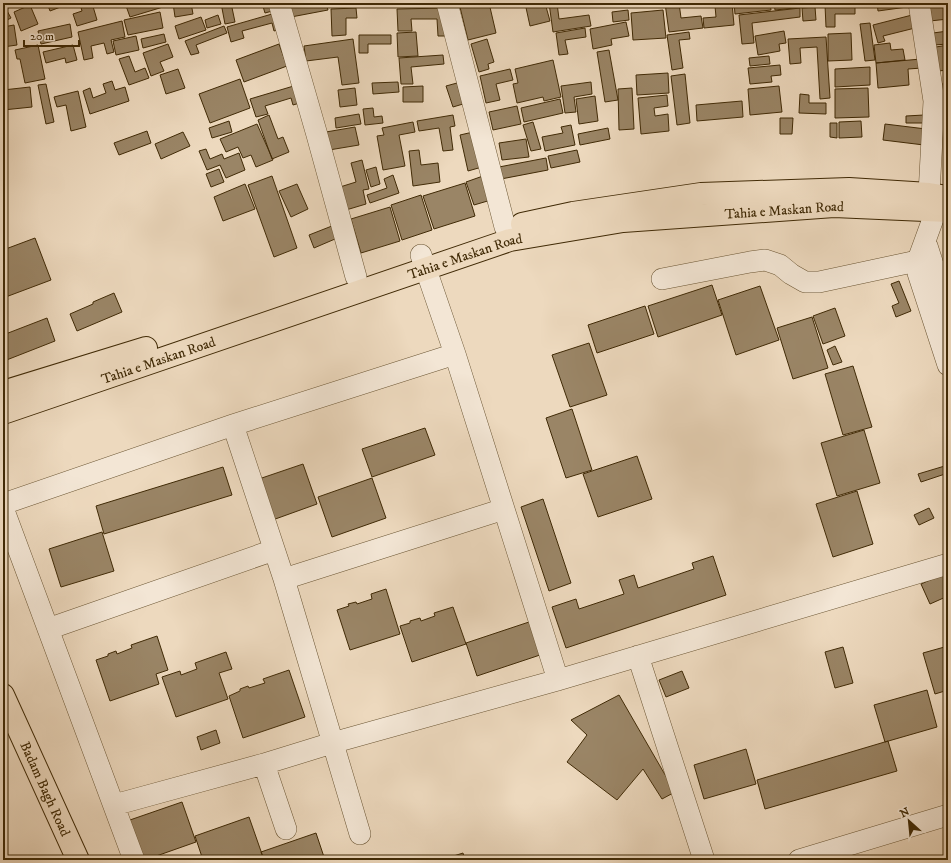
<svg xmlns="http://www.w3.org/2000/svg" width="951" height="863" font-family="'IM FELL DW Pica',serif">
	<style>
		.building { fill: #9a8566; stroke: #402a06 }
		.lines { fill: none; stroke-linecap: round; stroke-linejoin: round }
		.minor-casing { stroke: #6b5634; stroke-width: 22 }
		.major-casing { stroke: #402a06; stroke-width: 24 }
		.minor { stroke: #f3e6d5; stroke-width: 21 }
		.major { stroke: #edd9be; stroke-width: 22 }
		.labels { text-anchor: middle; stroke-width: 3; stroke-linejoin: round; paint-order: stroke }
		.street-label { font-size: 14px; fill: #402a06; stroke: #f3e6d5 }
	</style>
	<rect width="100%" height="100%" fill="#edd9be"/>
	<filter id="stains"><feTurbulence type="fractalNoise" baseFrequency=".005" numOctaves="4"/><feColorMatrix values="0 0 0 0 .2 0 0 0 0 .09 0 0 0 0 .02 0 0 0 .5 -.17"/></filter>
	<radialGradient id="worn" r=".72"><stop offset=".6" stop-color="#630" stop-opacity="0"/><stop offset="1" stop-color="#630" stop-opacity=".3"/></radialGradient>
	<path class="building" d="M3,3h15l-12,6 5,9 -8,4z
		M47,3h24l-21,8z
		M84,3h8l5,17 -20,6 -4,-12 9,-3 -2,-7z
		M125,3h36l2,4 -33,10z
		M173,3h18l2,11 -18,3z
		M221,3h10l4,19 -10,2z
		M262,3h12l2,7 -11,3z
		M288,3h12l1,2 11,-2h14l2,7 -37,7z
		M334,3h68v2h-69z
		M459,3h30l7,30 -28,7z
		M525,3h20l5,18 -20,5z
		M549,3h8l2,16 30,-4 2,11 -38,6z
		M665,3h14l2,15 20,-2 2,12 -34,4z
		M719,3h13l2,22 -30,3 -1,-10 13,-1 -1,-11h4z
		M734,3h36l1,7 -36,4z
		M774,3h40l1,3 -40,4z
		M877,3h29l1,4 -29,4z
		M927,3h21v16l-18,2z
		M855,4v10h-20v13h-9l-1,-22z
		M30,5l8,19 -17,7 -7,-19z
		M815,7l1,13 -13,1 -1,-13z
		M356,8l1,10h-11v17l-14,1 -1,-27z
		M446,8l1,28h-9l-1,-17h-26l1,12h-14l-1,-22z
		M800,8v9l-48,6 2,20 -12,1 -3,-29z
		M628,10l1,10 -16,2 -1,-10z
		M663,10l3,28 -33,2 -2,-27z
		M160,12l3,16 -35,7 -4,-15z
		M279,12l5,16 -10,3 -2,-8 -30,8 2,7 -13,4 -4,-15z
		M916,14l3,13 -36,9 2,5 -7,2 -5,-18z
		M218,15l3,9 -14,4 -2,-8z
		M201,17l5,13 -27,9 -4,-13z
		M122,21l3,16 -14,3 3,12 -7,2 -3,-11 -13,3 2,12 -9,2 -6,-28z
		M626,22l3,14 -18,3 1,6 -19,4 -3,-20z
		M870,23l5,37 -10,1 -5,-37z
		M70,24l2,13 -31,7 -3,-13z
		M14,25l3,20 -14,2v-20z
		M224,26l3,7 -31,12 3,8 -8,2 -6,-14z
		M585,28l1,9 -21,3 3,14 -9,1 -3,-22z
		M784,31l2,12 -7,1 1,7 -22,4 -3,-19z
		M948,31v13l-14,1 -1,-12z
		M416,32l2,24 -20,1 -1,-24z
		M689,32l1,7 -11,1 4,28 -11,2 -5,-35z
		M851,33l1,27 -24,1v-27z
		M164,34l2,8 -23,6 -2,-9z
		M359,35h32v9h-23v9h-9z
		M136,36l3,14 -23,5 -3,-14z
		M826,37l4,61 -10,1 -3,-52 -17,1 1,15 -11,1 -2,-25z
		M353,39l6,44 -17,2 -4,-28 -32,4 -2,-15z
		M487,39l7,23 -6,2 1,5 -10,3 -8,-28z
		M890,43l1,7 12,-1 2,11 -29,3 -2,-18z
		M168,44l5,13 -13,5 4,9 -13,5 -8,-23z
		M279,44l8,22 -43,16 -8,-22z
		M38,45l7,34 -20,4 -5,-24h-3l-2,-9z
		M73,45l4,15 -11,3 -1,-5 -19,5 -3,-11z
		M948,45v25l-10,1 -2,-24z
		M609,50l9,50 -13,2 -8,-50z
		M443,55l1,9 -33,3 2,17h-12l-2,-26z
		M129,56l6,16 10,-4 4,10 -20,7 -10,-26z
		M769,56l1,8 -20,2 -1,-8z
		M921,59l1,9 -14,1 1,16 -31,3 -2,-25z
		M553,60l8,37 -17,4 -1,-4 -26,6 -4,-19 5,-1 -3,-14z
		M780,65l1,10 -10,1 1,6 -22,2 -2,-16z
		M870,67v18l-35,2v-18z
		M178,69l7,19 -19,6 -6,-19z
		M510,69l3,11 -17,4 4,16 -14,3 -6,-27z
		M668,73l1,20 -32,2 -1,-20z
		M685,74l5,49 -13,2 -6,-49z
		M240,79l10,29 -40,15 -11,-29z
		M112,81l3,9 10,-3 4,14 -39,13 -7,-23 7,-3 3,10 13,-5 -3,-9z
		M398,82l1,10 -26,2 -1,-11z
		M591,82l1,12 -18,3 2,15 -11,1 -4,-27z
		M457,83l6,21 -10,3 -7,-21z
		M46,84l8,38 -8,2 -8,-39z
		M935,84h13v31h-12z
		M297,85l6,17 -10,3 -2,-7 -26,8 3,8 -12,3 -6,-18z
		M423,86v16h-20v-15z
		M779,86l3,26 -32,3 -2,-26z
		M30,87l2,20 -29,3v-20z
		M355,88l2,17 -17,2 -2,-17z
		M632,88l2,41 -15,1 -1,-41z
		M868,88l1,29 -34,1v-29z
		M78,91l8,36 -15,4 -5,-26 -9,2 -3,-10z
		M800,94l9,1v8h17v11l-27,-1z
		M667,95l1,11 -14,2 1,8 13,-2 1,17 -28,3 -3,-36z
		M595,96l3,25 -19,3 -3,-25z
		M560,99l3,14 -39,9 -3,-14z
		M742,101l1,16 -46,4 -1,-16z
		M517,106l4,18 -28,6 -4,-18z
		M373,108l1,9 8,-1 1,7 -18,2 -2,-16z
		M359,114l2,10 -25,4 -1,-10z
		M269,115l9,24 5,-2 6,15 -17,7 -14,-39z
		M453,115l2,11 -5,1 3,23 -10,1 -4,-23 -20,3 -2,-10z
		M924,115l1,8h-19v-7z
		M780,118h13l-1,16h-12z
		M229,121l3,11 -20,6 -3,-10z
		M861,121l1,16 -23,1v-16z
		M413,122l2,10 -16,3 6,31 -22,4 -6,-34 7,-1 -2,-7z
		M533,122l8,27 -10,2 -8,-26z
		M830,123h7v15l-7,-1z
		M257,124l16,36 -17,7 -5,-12 -8,3 -5,-11 -12,5 -6,-13z
		M885,124l41,5 -2,16 -41,-5z
		M571,125l4,20 -30,6 -3,-14 21,-4 -2,-6z
		M355,127l4,18 -30,5 -3,-18z
		M608,128l2,11 -30,6 -2,-11z
		M147,131l4,12 -32,12 -5,-12z
		M183,132l7,14 -29,13 -6,-15z
		M473,132l9,35 -14,4 -8,-36z
		M946,136h2v17l-3,-1z
		M526,139l3,18 -27,3 -3,-17z
		M206,149l4,10 12,-5 2,5 15,-6 6,17 -19,8 -6,-13 -13,5 -8,-19z
		M419,150l2,15 17,-2 2,19 -27,4 -4,-35z
		M577,150l3,12 -29,6 -3,-12z
		M546,158l2,12 -47,9 -2,-12z
		M362,160l7,29 -6,1 3,14 -20,6 -6,-23 16,-5 -5,-19z
		M376,167l4,17 -9,3 -5,-17z
		M219,169l5,13 -13,5 -5,-13z
		M393,175l6,18 -29,10 -3,-8 20,-7 -3,-9z
		M272,176l25,72 -23,9 -26,-72z
		M483,176l8,24 -17,5 -8,-23z
		M465,183l10,33 -41,13 -11,-33z
		M245,184l10,25 -32,12 -9,-24z
		M297,184l11,25 -17,8 -12,-26z
		M421,195l11,35 -30,10 -11,-35z
		M390,207l10,34 -39,12 -10,-34z
		M337,224l5,12 -28,12 -5,-13z
		M35,238l16,42 -48,18v-48z
		M899,281l12,30 -15,6 -4,-11 7,-3 -8,-19z
		M712,285l10,30 -64,22 -10,-31z
		M760,286l19,54 -43,15 -18,-55z
		M114,293l8,19 -45,19 -7,-17 23,-10v-2z
		M645,306l9,28 -57,19 -9,-28z
		M835,308l10,28 -22,8 -10,-28z
		M812,317l16,51 -35,11 -16,-51z
		M47,318l8,23 -51,20 -1,-26z
		M589,343l18,52 -37,12 -18,-52z
		M835,346l7,16 -9,3 -6,-15z
		M853,366l19,61 -29,8 -18,-61z
		M572,409l20,61 -26,8 -20,-60z
		M425,428l10,27 -63,22 -10,-28z
		M864,430l16,53 -43,13 -16,-53z
		M637,456l15,43 -54,18 -15,-43z
		M303,464l14,40 -50,18 -14,-41z
		M948,465v8l-27,9 -3,-8z
		M223,467l9,28 -128,39 -8,-28z
		M372,478l14,40 -54,19 -14,-40z
		M857,491l16,53 -40,13 -17,-53z
		M543,499l28,84 -22,8 -28,-84z
		M929,508l5,10 -15,7 -5,-10z
		M102,532l12,39 -53,16 -12,-38z
		M713,556l13,39 -160,53 -14,-41 24,-8 3,10 45,-15 -5,-14 15,-5 4,13 56,-19 -2,-6z
		M948,572v24l-18,8 -9,-20z
		M386,589l14,45 -50,16 -13,-40 12,-4 -1,-2 8,-2 1,2 15,-5 -1,-5z
		M453,607l13,37 -54,18 -12,-36 10,-3v-2l10,-3 1,3 14,-5 -1,-3z
		M535,620l11,33 -69,23 -11,-33z
		M157,636l11,34 -12,4 3,10 -49,17 -14,-41 12,-4v-2l8,-3 1,3 15,-6 -1,-3z
		M948,646v44l-13,4 -12,-41z
		M843,647l10,36 -18,5 -10,-36z
		M226,652l6,17 -13,4 9,26 -52,18 -14,-40 18,-6 1,4 16,-6 -2,-6z
		M289,670l16,47 -62,21 -14,-42 11,-5v-2l8,-3 1,2 16,-5 -2,-4z
		M682,671l7,17 -23,9 -7,-17z
		M927,690l10,37 -52,15 -11,-37z
		M619,695l56,97 -13,7 -19,-30 -26,31 -50,-38 20,-27 -16,-15z
		M216,730l4,13 -19,7 -4,-13z
		M888,741l9,30 -132,38 -8,-29z
		M746,749l10,35 -52,15 -10,-34z
		M182,802l14,40 -51,18h-4l-14,-39z
		M249,817l14,40 -7,3h-53l-8,-24z
		M316,833l9,27h-61l-3,-8z
		M463,853l2,7h-24z"/>
	<g class="lines">
		<g class="minor-casing">
			<path id="minor" d="M279,3l38,132 39,142
				M447,3l58,224
				M919,3l15,98 -5,93
				M941,197l-23,63v13l30,92
				M927,246l21,65
				M421,255l34,99 103,326
				M662,279l88,-17 15,-2 15,5 11,9 14,8h14l112,-24
				M233,425l51,154 76,255
				M3,504l230,-79 222,-71
				M3,508l131,352
				M284,579l220,-70
				M48,629l226,-79
				M638,656l66,204
				M264,764l22,65
				M114,805l150,-41 68,-21 226,-63 390,-116
				M799,860l149,-45"/>
		</g>
		<g class="major-casing">
			<g id="major">
				<path d="M522,224l51,-11 128,-19 148,-5 80,5 19,3"/>
				<path d="M3,392l143,-44"/>
				<path id="s1" d="M3,413l507,-173 113,-19 211,-15 114,5"/>
				<path id="s2" d="M3,695l75,165"/>
			</g>
		</g>
		<use href="#minor" class="minor"/>
		<use href="#major" class="major"/>
	</g>
	<g class="labels">
		<g class="street-label">
			<text dy="5" stroke="none"><textPath href="#s1" startOffset="812">Tahia e Maskan Road</textPath></text>
			<text dy="5" stroke="none"><textPath href="#s1" startOffset="488">Tahia e Maskan Road</textPath></text>
			<text dy="5" stroke="none"><textPath href="#s1" startOffset="164">Tahia e Maskan Road</textPath></text>
			<text dy="5" stroke="none"><textPath href="#s2" startOffset="103">Badam Bagh Road</textPath></text>
		</g>
	</g>
	<rect width="951" height="863" fill="none" stroke="#edd9be" stroke-width="16"/>
	<rect x="4" y="4" width="943" height="855" fill="none" stroke="#402a06" stroke-width="2"/>
	<rect x="8" y="8" width="935" height="847" fill="none" stroke="#402a06"/>
	<g transform="translate(909 821) rotate(333)" stroke="#f3e6d5" stroke-width="3" paint-order="stroke">
	<path d="M0-3L7 15L0 10L-7 15Z" fill="#402a06"/>
	<text y="-6" font-size="11" font-weight="bold" text-anchor="middle" fill="#402a06">N</text>
	</g>
	<path d="M24 40v6h55v-6" fill="none" stroke="#402a06" stroke-width="2"/>
	<text x="30" y="40" font-size="12" fill="#402a06" stroke="#f3e6d5" stroke-width="3" paint-order="stroke">20 m</text>
	<rect width="100%" height="100%" filter="url(#stains)"/>
	<rect width="100%" height="100%" fill="url(#worn)"/>
</svg>
